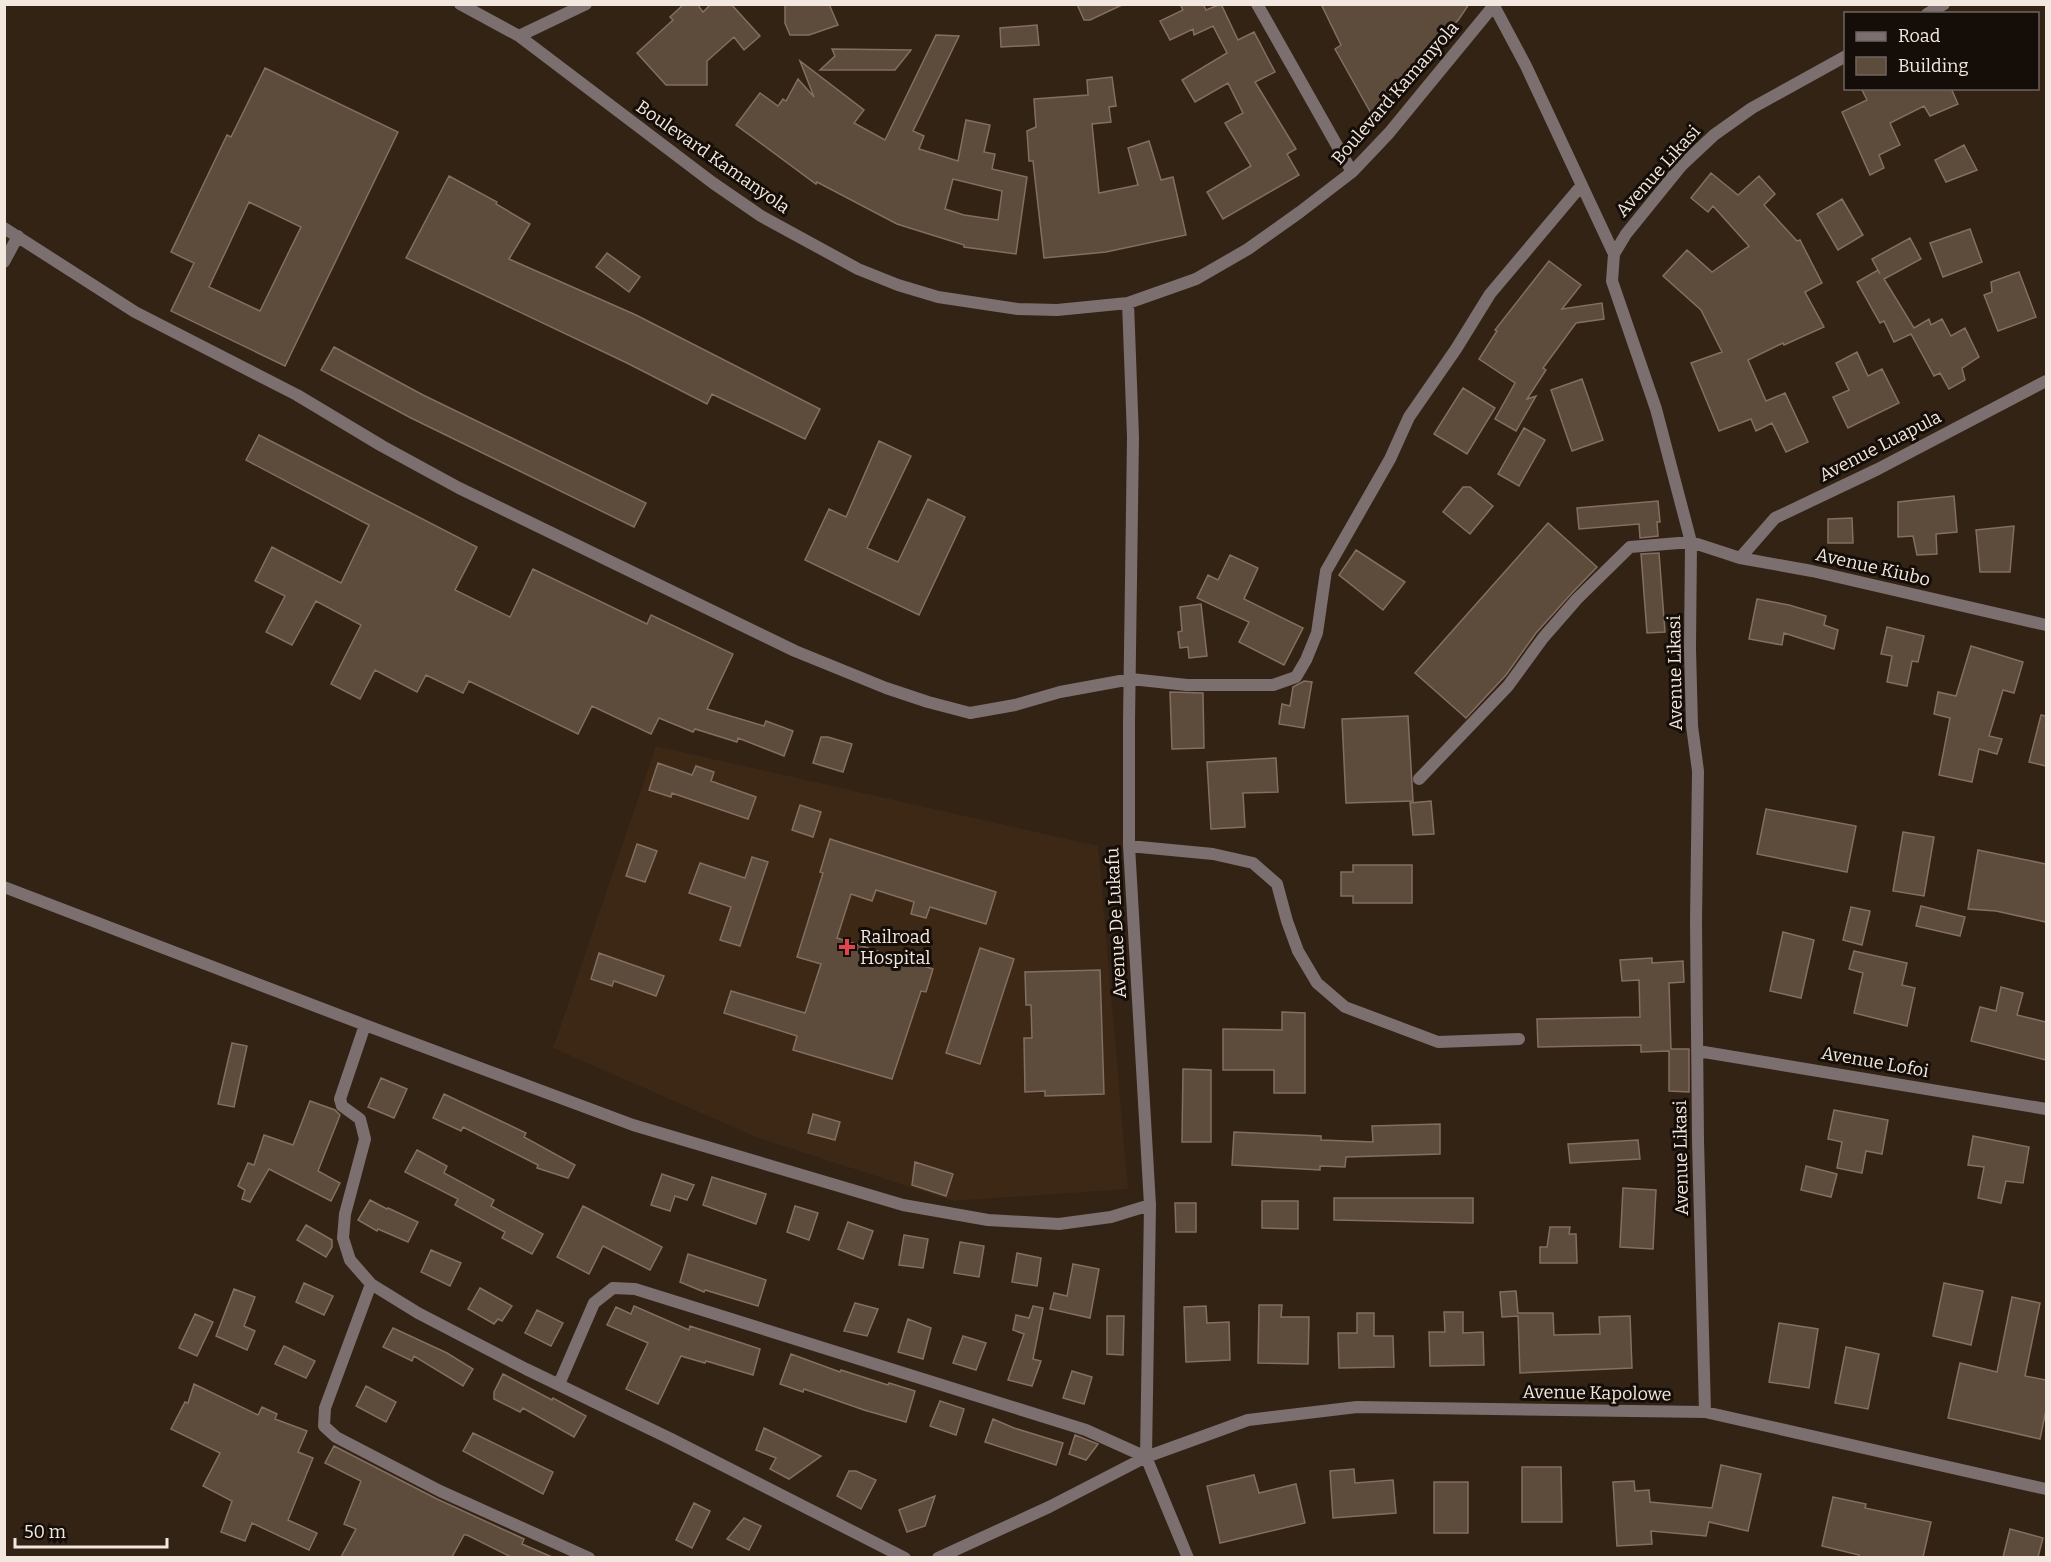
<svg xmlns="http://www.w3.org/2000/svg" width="2051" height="1562" font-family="Bitter,serif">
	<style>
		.built { fill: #3d2715 }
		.building { fill: #5d4b3c; stroke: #836f60; stroke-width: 1.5; fill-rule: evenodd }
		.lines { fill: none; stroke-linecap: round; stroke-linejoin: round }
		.minor { stroke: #7b6f6f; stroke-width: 12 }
		.health-dot { fill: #e0444e; stroke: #150e08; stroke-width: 2 }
		.labels { text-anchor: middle; stroke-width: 6; stroke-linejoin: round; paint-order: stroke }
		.street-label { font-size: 18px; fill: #f3e8df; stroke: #150e08 }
		.poi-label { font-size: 18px; fill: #f3e8df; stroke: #150e08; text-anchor: start }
	</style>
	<rect width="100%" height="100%" fill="#332315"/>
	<path class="built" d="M656,746l442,100 30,343 -175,12 -197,-64 -203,-89z"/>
	<path class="building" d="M684,4h13l6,8 8,-8h20l29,32 -16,14 -10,-13 -27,24v24h-41l-29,-32 36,-33 -3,-3z
		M785,4h44l9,21 -29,10h-19l-5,-12z
		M1077,4h47l-34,16h-6z
		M1180,4h23l3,6 15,-6 17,36 16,-8 21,40 -20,10 41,67 -9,5 12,21 -76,44 -16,-27 44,-26 -26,-43 18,-10 -15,-30 -33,19 -13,-22 45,-27 -14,-27 -19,9 -1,-6 -23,11 -10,-19 23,-11z
		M1321,4h148l-10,15 -87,96 -37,-66 6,-4z
		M1037,25l2,20 -38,2 -1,-19z
		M936,35l23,1 -46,95 11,5 -5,13 39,12 8,-41 24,5 -6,27 11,2 -3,15 35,8 -11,77 -52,-7v-2l-67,-21 -80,-42 -1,2 -80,-59 24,-32 18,13 5,-7 3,2 12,-22 16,18 -14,-36 64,49 -10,13 31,17zM953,179l49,12 -4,29 -34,-5 -19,-6z
		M832,49l79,1 -16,20h-75l15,-14z
		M265,68l133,64 -113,234 -114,-55 23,-48 -23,-11 56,-117 4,2zM249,202l52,25 -41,84 -51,-24z
		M1112,77l4,29 -7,1 2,15 -19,2 7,69 39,-8 -10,-37 21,-7 12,39 12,-3 13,58 -80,17 -62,6 -11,-97h-4l-2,-30 9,-4 -2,-28 54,-4 -1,-15z
		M1861,88h90l7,16 -28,12 -6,-10 -34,17 10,22 -21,10 5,13 -14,7 -28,-63 25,-12z
		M1964,145l13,25 -31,12 -11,-22z
		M1711,173l27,22 21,-19 16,18 -11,11 33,36 3,-1 22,43 -17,9 19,35 -40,18 -1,-2 -35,17 18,41 19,-8 23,49 -22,10 -14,-29 -16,8 -5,-12 -32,12 -28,-68 31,-11 -21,-42 -38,-34 24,-26 25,22 37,-26 -36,-40 -5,6 -17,-14z
		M449,176l48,26 -1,2 34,20 -21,35 127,56 184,94 -15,30 -93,-45 -5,10 -80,-41 -221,-105z
		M1842,199l21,36 -25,15 -21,-36z
		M1970,229l12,33 -39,15 -13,-34z
		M1910,238l11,21 -37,20 30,49 15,-9 2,6 11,-6 9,17 14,-8 14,29 -17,11 3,12 -16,9 -9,-16 -6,3 -23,-42 -17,8 -10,-21 -4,2 -23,-41 21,-12 2,4 -8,-15z
		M607,253l33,24 -11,15 -33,-25z
		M1549,261l32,24 -19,24 40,-6 2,16 -28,4 -33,45 3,2 -19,29 9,-3 -20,35 -21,-12 20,-36 -36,-24 18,-28 -2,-1z
		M2019,272l17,45 -38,14 -14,-36 8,-3 -1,-10z
		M334,347l89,48 223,108 -12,24 -223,-109 -90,-48z
		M1857,352l11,24 14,-7 17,34 -51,25 -15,-31 16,-7 -13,-27z
		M1582,379l21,61 -31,11 -21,-61z
		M1463,388l32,20 -28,46 -33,-20z
		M1524,428l21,12 -26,46 -21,-12z
		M259,435l218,112 -22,43 55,27 23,-48 114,55 4,-9 82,39 -26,55 57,17 2,-5 27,10 -9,25 -46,-18 -1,4 -42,-13 -2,3 -34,-14 -8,16 -59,-28 -14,28 -109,-53 -6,12 -37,-18 -9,17 -42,-22 -15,29 -29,-15 30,-59 -45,-24 -24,44 -26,-13 19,-36 -30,-15 17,-34 69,36 28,-58 -123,-65z
		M879,441l32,15 -44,92 31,14 30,-63 37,18 -46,98 -114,-55 24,-51 17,8z
		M1463,487h7l23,19 -23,28 -27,-22z
		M1954,496l3,36 -21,2 1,20 -20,1 -4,-19 -15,1v-35z
		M1658,501l2,21h-3l1,14 -18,2 -1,-14 -60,5 -2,-21z
		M1852,518l1,25h-25v-24z
		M1548,523l49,44 -26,27 -35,39 -30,42 -40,43 -51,-45z
		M2014,526l-4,46h-30l-4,-42z
		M1356,550l49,32 -22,28 -44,-35z
		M1659,553l6,79 -18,1 -6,-79z
		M1230,555l28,13 -14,31 59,29 -19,37 -45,-23 10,-20 -52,-24 11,-23 10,5z
		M1757,599l32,6 37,11 -2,9 14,5 -4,19 -50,-16 -2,12 -33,-6z
		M1201,604l6,52 -18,2 -1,-11 -8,1 -2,-16 4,-1 -2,-24z
		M1887,627l37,9 -6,26 -6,-1 -5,25 -20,-4 5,-26 -11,-2z
		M1971,646l52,16 -9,31 -11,-3 -14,46 13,3 -5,15 -18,-5 -7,33 -33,-7 11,-57 -16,-4 4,-22 18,4z
		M1304,681l8,1 -8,46 -25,-4 3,-20 8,2 3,-19z
		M1170,692l33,1 1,55 -32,1z
		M2041,715l5,1v50l-17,-4z
		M1408,716l5,85 -67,2 -4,-84z
		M821,737h7l24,7 -9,28 -30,-9z
		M1276,758l2,34 -35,1 2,34 -34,2 -4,-67z
		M658,763l34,12 4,-9 18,6 -3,9 45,16 -8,22 -76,-26 -1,4 -22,-7z
		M1431,801l3,33 -21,1 -3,-32z
		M800,805l21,7 -8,25 -21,-7z
		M1766,809l90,17 -9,46 -90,-18z
		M1903,832l31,5 -10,59 -31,-5z
		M830,839l166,53 -10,32 -56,-17 -4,11 -15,-4 3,-12 -38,-12 -4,11 -21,-7 -14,44 96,31 -7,23 -5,-1 -29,88 -99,-29 4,-14 -73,-23 7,-22 74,22 16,-49 -24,-7 26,-84 -3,-1z
		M637,844l20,7 -12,31 -19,-6z
		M1978,850l68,14v58l-50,-11 -28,-2z
		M752,857l16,5 -28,84 -20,-6 11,-33 -42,-14 11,-30 45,15z
		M1353,865h59v38h-59v-7h-12v-24h12z
		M1921,906l44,11 -5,19 -44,-10z
		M1851,907l19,4 -8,34 -19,-5z
		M1783,932l31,8 -13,58 -31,-7z
		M980,948l34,11 -34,105 -34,-11z
		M1854,951l53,12 -5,22 13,3 -8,38 -53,-13 9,-40 -14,-4z
		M599,953l65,23 -8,20 -42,-15 -2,5 -21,-7z
		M1652,958v5l31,-2 1,21 -15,1 2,66h18v43l-20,-1v-40l-28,1v-7l-103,2 -1,-28 103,-2 -1,-37 -17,1 -2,-21z
		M1100,970l4,124 -59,2v-5l-20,1 -1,-54h8l-1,-33h-5l-1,-33z
		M2001,987l22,6 -6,22 29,7v38l-75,-19 9,-34 16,4z
		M1282,1012l23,1v80h-31v-23h-51v-41l59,1z
		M232,1043l15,3 -13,61 -16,-3z
		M1183,1069l28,1v72h-29z
		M381,1078l26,11 -13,29 -26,-11z
		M444,1094l82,39 -2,4 51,28 -7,13 -31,-10 1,-3 -75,-38 -2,4 -28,-13z
		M310,1101l25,9 5,5 -22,56 22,12 -9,18 -62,-32 -19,33 -8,-3 3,-9 -7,-4 10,-23 6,2 10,-30 29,10z
		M1834,1110l54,10 -6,34 -16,-3 -4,22 -25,-5 5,-26 -14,-3z
		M813,1114l27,8 -5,18 -27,-7z
		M1440,1124v30l-94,3 -1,10 -25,-1v4l-88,-5 2,-33 87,4v4l52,2 -1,-16z
		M1973,1136l56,11 -6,36 -17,-2 -5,22 -23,-5 6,-31 -16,-2z
		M1638,1140l2,19 -70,4 -2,-19z
		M417,1150l30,16 -3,7 50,27 -3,6 52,28 -11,20 -30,-16 3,-6 -50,-27 3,-6 -53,-27z
		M915,1162l38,12 -7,22 -34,-11z
		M1806,1166l31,8 -6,23 -30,-7z
		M662,1174l32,11 -7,15 -12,-4 -5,15 -19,-6z
		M712,1177l54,17 -10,30 -53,-19z
		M1623,1188l33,2 -3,59 -33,-2z
		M1334,1198h139v25l-139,-3z
		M370,1200l17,9 1,-1 30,14 -10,20 -30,-13 -1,2 -19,-11z
		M1262,1201h36v28l-36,-1z
		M1175,1203h21v29h-20z
		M583,1206l79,41 -12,23 -47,-24 -14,28 -32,-17z
		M795,1206l23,7 -9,27 -22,-8z
		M848,1222l25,9 -10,28 -25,-10z
		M306,1225l26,15v7l-6,10 -29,-17z
		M1550,1227h20l-1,7h7l1,29h-37v-16h7z
		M904,1235l24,4 -5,29 -24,-3z
		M960,1242l24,4 -5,31 -25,-4z
		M431,1250l30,13 -11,23 -29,-14z
		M1017,1253l24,5 -4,28 -25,-4z
		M688,1254l78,26 -8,26 -53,-16 -1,2 -24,-10z
		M1073,1264l26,5 -9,49 -40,-9 4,-16 13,3z
		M304,1283l29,13 -9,19 -28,-13z
		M1944,1283l39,8 -12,54 -38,-9z
		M480,1288l32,18 -10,15 -4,-2 -4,5 -26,-15z
		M234,1289l21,8 -11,29 11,5 -8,19 -31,-14z
		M1516,1291l2,22h35l1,22 46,-1 -1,-17 31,-1 2,52 -112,5 -2,-57 -16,1 -2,-25z
		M2012,1297l28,6 -15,73 21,4v30l-6,29 -92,-21 12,-55 37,9z
		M855,1303l23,6 -11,27 -23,-5z
		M1259,1305h23l-1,12h28l-1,47 -50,-1z
		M634,1306l55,24 1,-4 70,23 -7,26 -47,-14 -1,2 -24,-7 -23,48 -32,-15 22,-46 -41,-18 9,-18 15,7z
		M1033,1306l10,2 -10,51 8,2 -9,25 -24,-6 16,-46 -11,-4 3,-15 13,3z
		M1206,1306l1,17 22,-1 1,38 -44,2 -2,-55z
		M537,1310l26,13 -12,23 -26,-13z
		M1444,1312h19v21l20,-1 1,33 -54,1 -1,-34h16z
		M1357,1313h17v23h19l1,31 -55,1 -1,-35h19z
		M195,1314l18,8 -16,34 -18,-8z
		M1107,1316h17l-1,39 -16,-1z
		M908,1319l23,9 -8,31 -25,-7z
		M1779,1323l39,6 -9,59 -40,-6z
		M393,1328l54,25 26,16 -10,17 -49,-30 -2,5 -29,-14z
		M963,1336l23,7 -10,27 -23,-7z
		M284,1346l31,15 -9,17 -31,-14z
		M1846,1347l33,7 -11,55 -33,-6z
		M791,1354l49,18 1,-2 47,15 1,-2 26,8 -9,31 -42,-12 -60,-21 -1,3 -23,-8z
		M1072,1371l20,6 -8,27 -21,-6z
		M503,1374l49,26 1,-2 33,18 -12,21 -51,-29 -3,4 -26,-13v-7z
		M194,1384l64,31 4,-8 15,7 -2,5 32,12 -9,21 15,6 -25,62 29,13 -8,17 -57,-27 -7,18 -24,-9 11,-31 -29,-15 17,-33 -49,-24 14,-27 3,1z
		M366,1386l30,16 -10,20 -30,-16z
		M940,1401l24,8 -8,26 -26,-9z
		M993,1419l21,9 49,15 -7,22 -71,-23z
		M764,1428l57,28 -32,23 -19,-10 6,-11 -20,-8z
		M473,1433l80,39 -10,22 -80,-43z
		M1075,1435l23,9 -12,16 -17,-6z
		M334,1446l103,53 87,40 -2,5 30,13h-41l-44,-22h-3l-12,22h-111l15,-28 -12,-5 17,-43 -36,-18z
		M1721,1465l40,9 -13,57 -39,-9 -3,14 -55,-5 1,13 -35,2 -4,-64 21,-1 1,10 14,-1 1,12 62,6z
		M1522,1467h39l1,55h-40z
		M1354,1469l1,14 38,-3 3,33 -63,5 -3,-47z
		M849,1471h7l20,9 -15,29 -24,-13z
		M1254,1475l5,18 37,-9 9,39 -85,20 -13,-57z
		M1434,1482h34v51h-34z
		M935,1496l-10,30 -18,6 -8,-22z
		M1833,1497l33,7 -1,4 66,14 -8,35h-65l1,-2 -37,-9z
		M694,1503l16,8 -18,37 -16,-8z
		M744,1518l17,8 -12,24 -22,-11z
		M2010,1529l33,9 -5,19h-35z"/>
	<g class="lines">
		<path class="minor" d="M460,4l59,32 194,147 48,33 97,53 40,16 40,12 80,12 39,1 71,-7 68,-24 52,-30 52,-37 52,-40 37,-39 106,-129
			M1257,4l95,168
			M1494,6l32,60 88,188
			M1927,14l17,-10
			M519,36l67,-32
			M4,228l131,84 162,83 85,51 77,42 336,163 91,37 42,14 42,11 45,-8 45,-13 71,-13 56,6h86l23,-8 10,-17 11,-27 9,-62 64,-112 19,-42 47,-68 34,-55 91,-108
			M4,262l14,-26
			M1128,303l5,134 -4,286v123l21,359 -4,252 42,101
			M1740,558l35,-40 103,-49 168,-88
			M1419,779l89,-93 35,-48 34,-39 53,-52 61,-5 49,16 72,13 234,54
			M1129,846l84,8 40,9 24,21 10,37 11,30 19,32 28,24 93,35 81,-3
			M4,887l361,138 268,100 270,80 85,15 71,4 52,-7 39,-12
			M365,1025l-25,74 2,7 18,13 5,20 -20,75 -2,24 7,22 21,24 47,29 108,56 145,70 234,119
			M1698,1051l348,58
			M371,1284l-46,124 -1,18 12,11 104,54 149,67
			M559,1384l35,-81 19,-15 22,1 451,141 60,27
			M1705,1412l-7,-272 -2,-219 2,-150 -6,-45 -2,-77 1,-107 -35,-133 -44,-128 2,-27 12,-20 56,-69 32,-30 38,-27 94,-52
			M938,1558l111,-51 97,-50 102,-37 109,-13 348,5 341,77"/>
	</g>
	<path class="health-dot" d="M844 938h6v6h6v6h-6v6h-6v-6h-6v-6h6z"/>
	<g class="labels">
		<g class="street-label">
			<text transform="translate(1395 93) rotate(-49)" y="6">Boulevard Kamanyola</text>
			<text transform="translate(713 157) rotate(35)" y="6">Boulevard Kamanyola</text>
			<text transform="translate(1658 171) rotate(-48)" y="6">Avenue Likasi</text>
			<text transform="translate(1880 446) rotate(-27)" y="6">Avenue Luapula</text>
			<text transform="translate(1873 567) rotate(13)" y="6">Avenue Kiubo</text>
			<text transform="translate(1675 673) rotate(-91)" y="6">Avenue Likasi</text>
			<text transform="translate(1116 923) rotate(-93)" y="6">Avenue De Lukafu</text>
			<text transform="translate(1875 1062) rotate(10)" y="6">Avenue Lofoi</text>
			<text transform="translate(1681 1158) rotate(-91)" y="6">Avenue Likasi</text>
			<text transform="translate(1597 1393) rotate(1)" y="6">Avenue Kapolowe</text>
		</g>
		<g class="poi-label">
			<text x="860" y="943">Railroad<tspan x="860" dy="21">Hospital</tspan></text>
		</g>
	</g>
	<rect width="2051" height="1562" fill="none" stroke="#f3e8df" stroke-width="12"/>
	<rect x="1844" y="12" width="195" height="78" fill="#150e08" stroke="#6e655e" stroke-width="1.5"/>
	<rect x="1856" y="32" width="30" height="9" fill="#7b6f6f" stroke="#6e655e" stroke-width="1.5"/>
	<text x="1898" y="42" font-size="18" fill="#f3e8df">Road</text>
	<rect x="1856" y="57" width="30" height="18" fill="#5d4b3c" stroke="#6e655e" stroke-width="1.5"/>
	<text x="1898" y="72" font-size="18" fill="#f3e8df">Building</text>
	<path d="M15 1538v9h152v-9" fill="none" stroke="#f3e8df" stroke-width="3"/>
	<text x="24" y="1538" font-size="18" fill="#f3e8df" stroke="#150e08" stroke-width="4.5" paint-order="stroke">50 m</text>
</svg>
